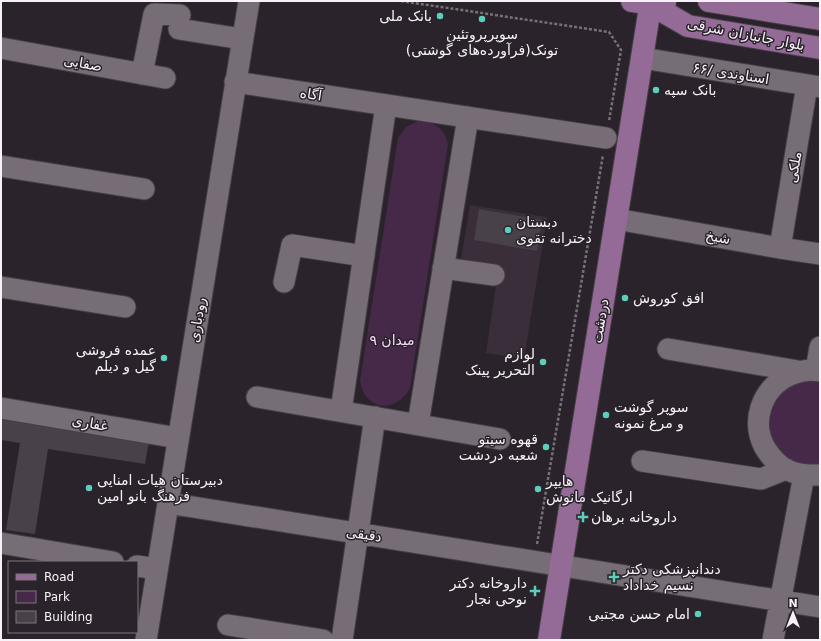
<svg xmlns="http://www.w3.org/2000/svg" width="821" height="641" font-family="'DejaVu Sans','Noto Sans Arabic',sans-serif">
	<style>
		.built { fill: #392e3a }
		.green { fill: #462948 }
		.building { fill: #494149 }
		.lines { fill: none; stroke-linecap: round; stroke-linejoin: round }
		.minor-casing { stroke: #453f45; stroke-width: 23 }
		.major-casing { stroke: #453f45; stroke-width: 24 }
		.path { stroke: #767077; stroke-width: 2.5; stroke-dasharray: 3 2; stroke-linecap: butt }
		.minor { stroke: #766d76; stroke-width: 21 }
		.major { stroke: #946b97; stroke-width: 22 }
		.poi-dot { fill: #5bcebc; stroke: #2a232b; stroke-width: 1.5 }
		.labels { text-anchor: middle; stroke-width: 3; stroke-linejoin: round; paint-order: stroke }
		.poi-label { font-size: 14px; fill: #f7f2f7; stroke: #2a232b; text-anchor: start }
		.street-label { font-size: 14px; fill: #f7f2f7; stroke: #2a232b }
		.park-label { font-size: 14px; fill: #fad7fc; stroke: #2a232b }
	</style>
	<rect width="100%" height="100%" fill="#2a232b"/>
	<path class="built" d="M470,205l77,12 -23,142 -38,-6 13,-88 -38,-6z"/>
	<path class="green" d="M418,121c16,0 27,8 30,23l-38,244c-14,26 -45,23 -50,-7l38,-243 8,-11z
		M817,381l3,1v82c-55,10 -71,-69 -18,-82 4,-1 10,-1 15,-1z"/>
	<path class="building" d="M479,209l63,11 -5,31 -63,-11z
		M1,419l148,22 -4,23 -97,-15 -13,85 -29,-4 14,-87 -19,-3z"/>
	<g class="lines">
		<g class="minor-casing">
			<path id="minor" d="M179,29l63,10
				M1,48l164,30
				M642,58l178,29
				M142,74l12,-60 26,1
				M235,82l371,56
				M1,166l143,23
				M616,219l164,29 40,6
				M780,248l27,-163
				M443,268l51,7
				M284,282l8,-37 72,11
				M1,287l124,20
				M668,349l130,22
				M816,370l4,-23
				M820,371c-10,-2 -21,0 -30,4 -29,13 -41,49 -23,76 5,7 12,15 20,19 11,5 21,5 33,5
				M257,397l243,42
				M1,408l177,30
				M341,411l45,-306
				M418,424l50,-307
				M642,461l119,18 25,-10
				M168,503l652,104
				M1,543l112,19
				M137,566l20,3
				M228,625l95,15
				M146,640l103,-639
				M342,640l33,-223
				M773,640l31,-165"/>
		</g>
		<g class="major-casing">
			<path id="major" d="M632,1l18,3 15,-2
				M709,1l111,18
				M650,4l38,22 132,22
				M549,640l102,-639"/>
		</g>
		<path class="path" d="M401,1l208,31 12,18 -12,71
			M537,544l66,-389"/>
		<use href="#minor" class="minor"/>
		<use href="#major" class="major"/>
	</g>
	<g class="poi-dot">
		<circle cx="440" cy="16" r="4"/>
		<circle cx="482" cy="19" r="4"/>
		<circle cx="656" cy="90" r="4"/>
		<circle cx="508" cy="230" r="4"/>
		<circle cx="625" cy="298" r="4"/>
		<circle cx="164" cy="358" r="4"/>
		<circle cx="543" cy="362" r="4"/>
		<circle cx="606" cy="415" r="4"/>
		<circle cx="546" cy="447" r="4"/>
		<circle cx="89" cy="488" r="4"/>
		<circle cx="538" cy="489" r="4"/>
		<path d="M581 511h4v4h4v4h-4v4h-4v-4h-4v-4h4z"/>
		<path d="M612 571h4v4h4v4h-4v4h-4v-4h-4v-4h4z"/>
		<path d="M533 585h4v4h4v4h-4v4h-4v-4h-4v-4h4z"/>
		<circle cx="698" cy="614" r="4"/>
	</g>
	<g class="labels">
		<g class="poi-label">
			<text x="432" y="21" text-anchor="end">بانک ملی</text>
			<text x="482" y="39" text-anchor="middle">سوپرپروتئین<tspan x="482" dy="16">تونک(فرآورده‌های گوشتی)</tspan></text>
			<text x="664" y="95">بانک سپه</text>
			<text x="516" y="227">دبستان<tspan x="516" dy="16">دخترانه تقوی</tspan></text>
			<text x="633" y="303">افق کوروش</text>
			<text x="156" y="355" text-anchor="end">عمده فروشی<tspan x="156" dy="16">گیل و دیلم</tspan></text>
			<text x="535" y="359" text-anchor="end">لوازم<tspan x="535" dy="16">التحریر پینک</tspan></text>
			<text x="614" y="412">سوپر گوشت<tspan x="614" dy="16">و مرغ نمونه</tspan></text>
			<text x="538" y="444" text-anchor="end">قهوه سیتو<tspan x="538" dy="16">شعبه دردشت</tspan></text>
			<text x="97" y="485">دبیرستان هیات امنایی<tspan x="97" dy="16">فرهنگ بانو امین</tspan></text>
			<text x="546" y="486">هایپر<tspan x="546" dy="16">ارگانیک مانوش</tspan></text>
			<text x="591" y="522">داروخانه برهان</text>
			<text x="623" y="574">دندانپزشکی دکتر<tspan x="623" dy="16">نسیم خداداد</tspan></text>
			<text x="527" y="588" text-anchor="end">داروخانه دکتر<tspan x="527" dy="16">نوحی نجار</tspan></text>
			<text x="690" y="619" text-anchor="end">امام حسن مجتبی</text>
		</g>
		<g class="street-label">
			<text transform="translate(746 34) rotate(11)" y="5">بلوار جانبازان شرقی</text>
			<text transform="translate(83 63) rotate(10)" y="5">صفایی</text>
			<text transform="translate(731 73) rotate(9)" y="5">اسناوندی /۶۶</text>
			<text transform="translate(311 94) rotate(9)" y="5">آگاه</text>
			<text transform="translate(794 167) rotate(-80)" y="5">ملکی</text>
			<text transform="translate(718 237) rotate(10)" y="5">شیخ</text>
			<text transform="translate(197 320) rotate(-81)" y="5">رودباری</text>
			<text transform="translate(600 321) rotate(-81)" y="5">دردشت</text>
			<text transform="translate(90 423) rotate(10)" y="5">غفاری</text>
			<text transform="translate(364 534) rotate(9)" y="5">دقیقی</text>
		</g>
		<g class="park-label">
			<text x="392" y="345">میدان ۹</text>
		</g>
	</g>
	<rect width="821" height="641" fill="none" stroke="#f7f2f7" stroke-width="4"/>
	<rect x="8" y="561" width="130" height="72" fill="#2a232b" stroke="#7c767d"/>
	<rect x="16" y="574" width="20" height="6" fill="#946b97" stroke="#7c767d"/>
	<text x="44" y="581" font-size="12" fill="#f7f2f7">Road</text>
	<rect x="16" y="591" width="20" height="12" fill="#462948" stroke="#7c767d"/>
	<text x="44" y="601" font-size="12" fill="#f7f2f7">Park</text>
	<rect x="16" y="611" width="20" height="12" fill="#494149" stroke="#7c767d"/>
	<text x="44" y="621" font-size="12" fill="#f7f2f7">Building</text>
	<g transform="translate(793 613)" stroke="#2a232b" stroke-width="3" paint-order="stroke">
	<path d="M0-3L7 15L0 10L-7 15Z" fill="#f7f2f7"/>
	<text y="-6" font-size="11" font-weight="bold" text-anchor="middle" fill="#f7f2f7">N</text>
	</g>
</svg>
